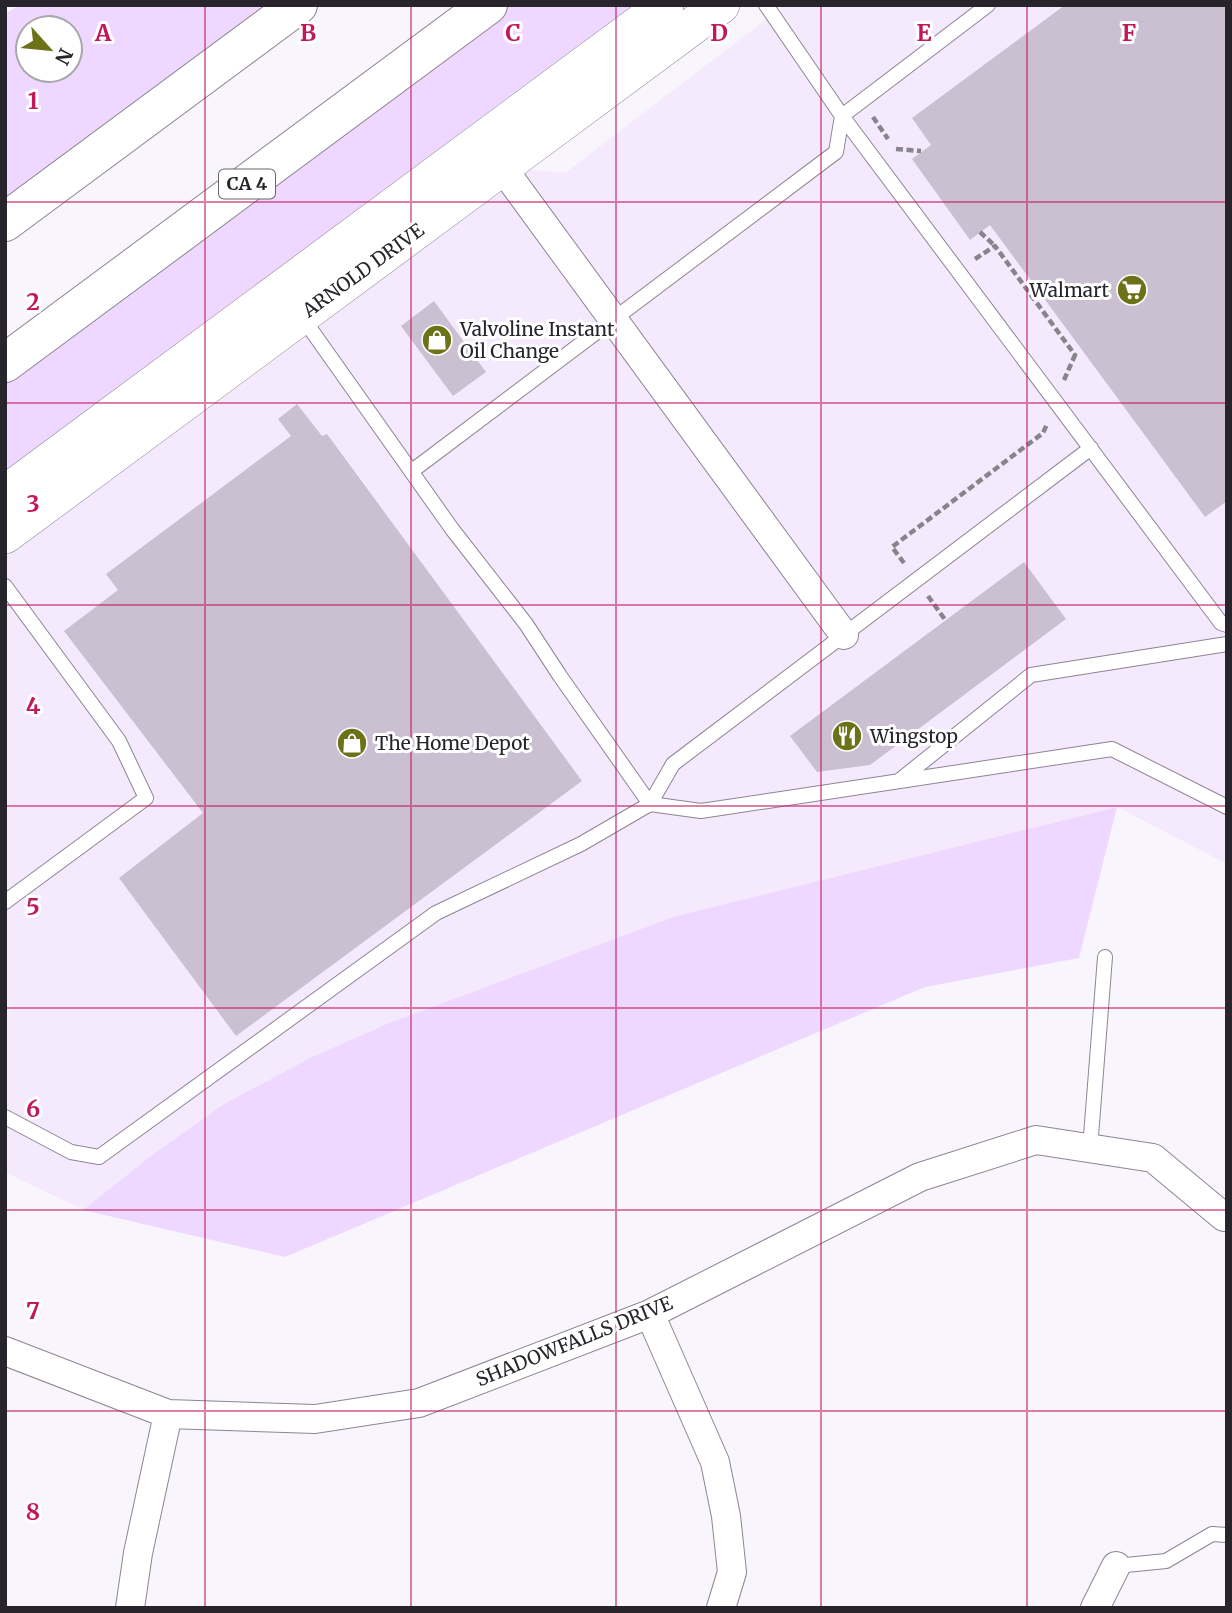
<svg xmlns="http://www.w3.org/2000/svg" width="1232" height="1613" font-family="Merriweather,serif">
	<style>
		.built { fill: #f5e9fe }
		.green { fill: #eed8ff; fill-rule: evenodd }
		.building { fill: #cac0d2 }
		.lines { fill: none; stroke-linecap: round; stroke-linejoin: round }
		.service-casing { stroke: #8e8495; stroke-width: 16 }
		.minor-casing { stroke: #8e8495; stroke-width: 30 }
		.tertiary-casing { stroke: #8e8495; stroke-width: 38 }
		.motorway-casing { stroke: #8e8495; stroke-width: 40 }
		.path { stroke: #88848c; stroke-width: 4.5; stroke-dasharray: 7 3.5; stroke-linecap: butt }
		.service { stroke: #fff; stroke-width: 14 }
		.minor { stroke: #fff; stroke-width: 28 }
		.tertiary { stroke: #fff; stroke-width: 37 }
		.motorway { stroke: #fff; stroke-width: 38 }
		.grid { fill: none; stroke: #c2185b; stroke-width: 2; stroke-opacity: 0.55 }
		.labels { text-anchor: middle; stroke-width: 6; stroke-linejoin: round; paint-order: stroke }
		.shield { fill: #fff; stroke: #68666b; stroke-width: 2 }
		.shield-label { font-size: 18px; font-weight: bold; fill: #28242b }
		.street-label { font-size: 19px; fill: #28242b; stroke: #fff }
		.poi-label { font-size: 19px; fill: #28242b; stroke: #fff; text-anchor: start }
		.grid-label { font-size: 23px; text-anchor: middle; font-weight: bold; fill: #c2185b; stroke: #fff; stroke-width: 6; stroke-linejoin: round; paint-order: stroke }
	</style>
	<rect width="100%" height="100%" fill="#f9f5fd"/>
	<path class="built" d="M785,5h442v859l-110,-57 -444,110 -284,106 -79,35 -86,46 -72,51 -69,55 -78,-38v-637l497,-368 63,6z"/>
	<path class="green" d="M19,5h277l-291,217v-208zM28,28h42v42h-42z
		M488,5h151l-634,469v-111z
		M1117,807l-38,151 -154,29 -640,270 -202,-47 69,-55 72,-51 86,-46 79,-35 284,-106z"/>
	<path class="building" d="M1065,5h162v496l-22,16 -215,-292 -20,15 -58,-81 19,-14 -19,-27z
		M434,301l52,71 -33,24 -52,-70z
		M297,404l25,32 5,-2 255,347 -346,255 -117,-158 84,-65 -139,-182 54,-41 -12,-16 185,-138 -13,-17z
		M1024,562l42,57 -196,146 -53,7 -27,-36z"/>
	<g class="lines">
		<g class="service-casing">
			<path id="service" d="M766,5l76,111 379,507 6,2
				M302,317l150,212 74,95 34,52 90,128 23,-40 418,-316
				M412,471l424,-319 6,-36 146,-111
				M5,586l114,155 27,57 -141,104
				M900,780l131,-105 196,-31
				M5,1117l66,35 28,5 337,-244 145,-69 69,-40 51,7 411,-62 115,58
				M1090,1149l15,-192
				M1116,1566l50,-5 46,-27 15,1"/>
		</g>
		<g class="minor-casing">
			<path id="minor" d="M490,151l354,484
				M650,1314l65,148 11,54 6,56 -11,36
				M5,1351l163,63 147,5 104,-16 231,-89 270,-137 116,-37 117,18 71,59 3,-4
				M130,1608l8,-55 30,-139
				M1095,1608l21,-42"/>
		</g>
		<g class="tertiary-casing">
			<path id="tertiary" d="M5,494l660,-489
				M5,535l716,-530"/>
		</g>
		<g class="motorway-casing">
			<path id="motorway" d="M5,222l293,-217
				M5,363l483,-358"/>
		</g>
		<path class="path" d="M873,117l15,22
			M896,149l25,2
			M980,232l15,14
			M975,259l20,-13 80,109
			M1064,380l11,-25 -2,3
			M904,563l-12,-16 151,-114 4,-9
			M928,596l18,25"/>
		<use href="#service" class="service"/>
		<use href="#minor" class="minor"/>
		<use href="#tertiary" class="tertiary"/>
		<use href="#motorway" class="motorway"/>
	</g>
	<path class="grid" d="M205,5v1603M411,5v1603M616,5v1603M821,5v1603M1027,5v1603M5,202h1222M5,403h1222M5,605h1222M5,806h1222M5,1008h1222M5,1210h1222M5,1411h1222"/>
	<defs>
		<g id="supermarket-disc" transform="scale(1.575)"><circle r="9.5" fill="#6d7118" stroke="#fff"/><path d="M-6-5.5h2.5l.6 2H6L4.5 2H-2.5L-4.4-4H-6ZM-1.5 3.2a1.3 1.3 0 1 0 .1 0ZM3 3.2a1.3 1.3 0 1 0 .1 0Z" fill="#fff"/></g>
		<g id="shop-disc" transform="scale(1.575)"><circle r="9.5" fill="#6d7118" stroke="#fff"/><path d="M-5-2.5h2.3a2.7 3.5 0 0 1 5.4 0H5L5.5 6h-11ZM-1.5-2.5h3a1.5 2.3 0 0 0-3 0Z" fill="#fff"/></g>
		<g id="restaurant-disc" transform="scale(1.575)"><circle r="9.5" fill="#6d7118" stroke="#fff"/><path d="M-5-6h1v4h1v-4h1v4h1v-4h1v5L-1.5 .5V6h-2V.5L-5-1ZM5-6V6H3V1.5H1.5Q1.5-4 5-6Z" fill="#fff"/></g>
	</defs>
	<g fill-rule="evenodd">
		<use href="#supermarket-disc" x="1132" y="290"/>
		<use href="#shop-disc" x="437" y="340"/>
		<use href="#restaurant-disc" x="847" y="736"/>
		<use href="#shop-disc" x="352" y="743"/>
	</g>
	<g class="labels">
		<rect class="shield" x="219" y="169.5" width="56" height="29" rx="5"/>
		<g class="shield-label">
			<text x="247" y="190">CA 4</text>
		</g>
		<g class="street-label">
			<text transform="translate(363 270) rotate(-36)" y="7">ARNOLD DRIVE</text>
			<text transform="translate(574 1341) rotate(-22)" y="7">SHADOWFALLS DRIVE</text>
		</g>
		<g class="poi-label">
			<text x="1109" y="297" text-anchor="end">Walmart</text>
			<text x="460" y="336">Valvoline Instant<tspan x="460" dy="22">Oil Change</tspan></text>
			<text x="870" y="743">Wingstop</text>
			<text x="375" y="750">The Home Depot</text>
		</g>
	</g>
	<g class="grid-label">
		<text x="103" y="41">A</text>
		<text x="308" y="41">B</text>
		<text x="513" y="41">C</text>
		<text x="719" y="41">D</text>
		<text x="924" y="41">E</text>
		<text x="1129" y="41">F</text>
		<text x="33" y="109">1</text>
		<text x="33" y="310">2</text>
		<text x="33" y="512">3</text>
		<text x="33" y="714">4</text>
		<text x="33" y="915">5</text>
		<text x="33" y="1117">6</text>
		<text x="33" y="1319">7</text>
		<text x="33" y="1520">8</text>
	</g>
	<rect width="1232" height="1613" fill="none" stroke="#28242b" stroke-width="14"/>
	<g transform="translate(49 49) rotate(117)"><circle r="33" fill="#ffffff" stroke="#a9a7aa" stroke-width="2"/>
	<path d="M0-5L12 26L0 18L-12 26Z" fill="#6d7118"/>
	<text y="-10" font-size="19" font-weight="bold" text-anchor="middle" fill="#28242b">N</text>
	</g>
</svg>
